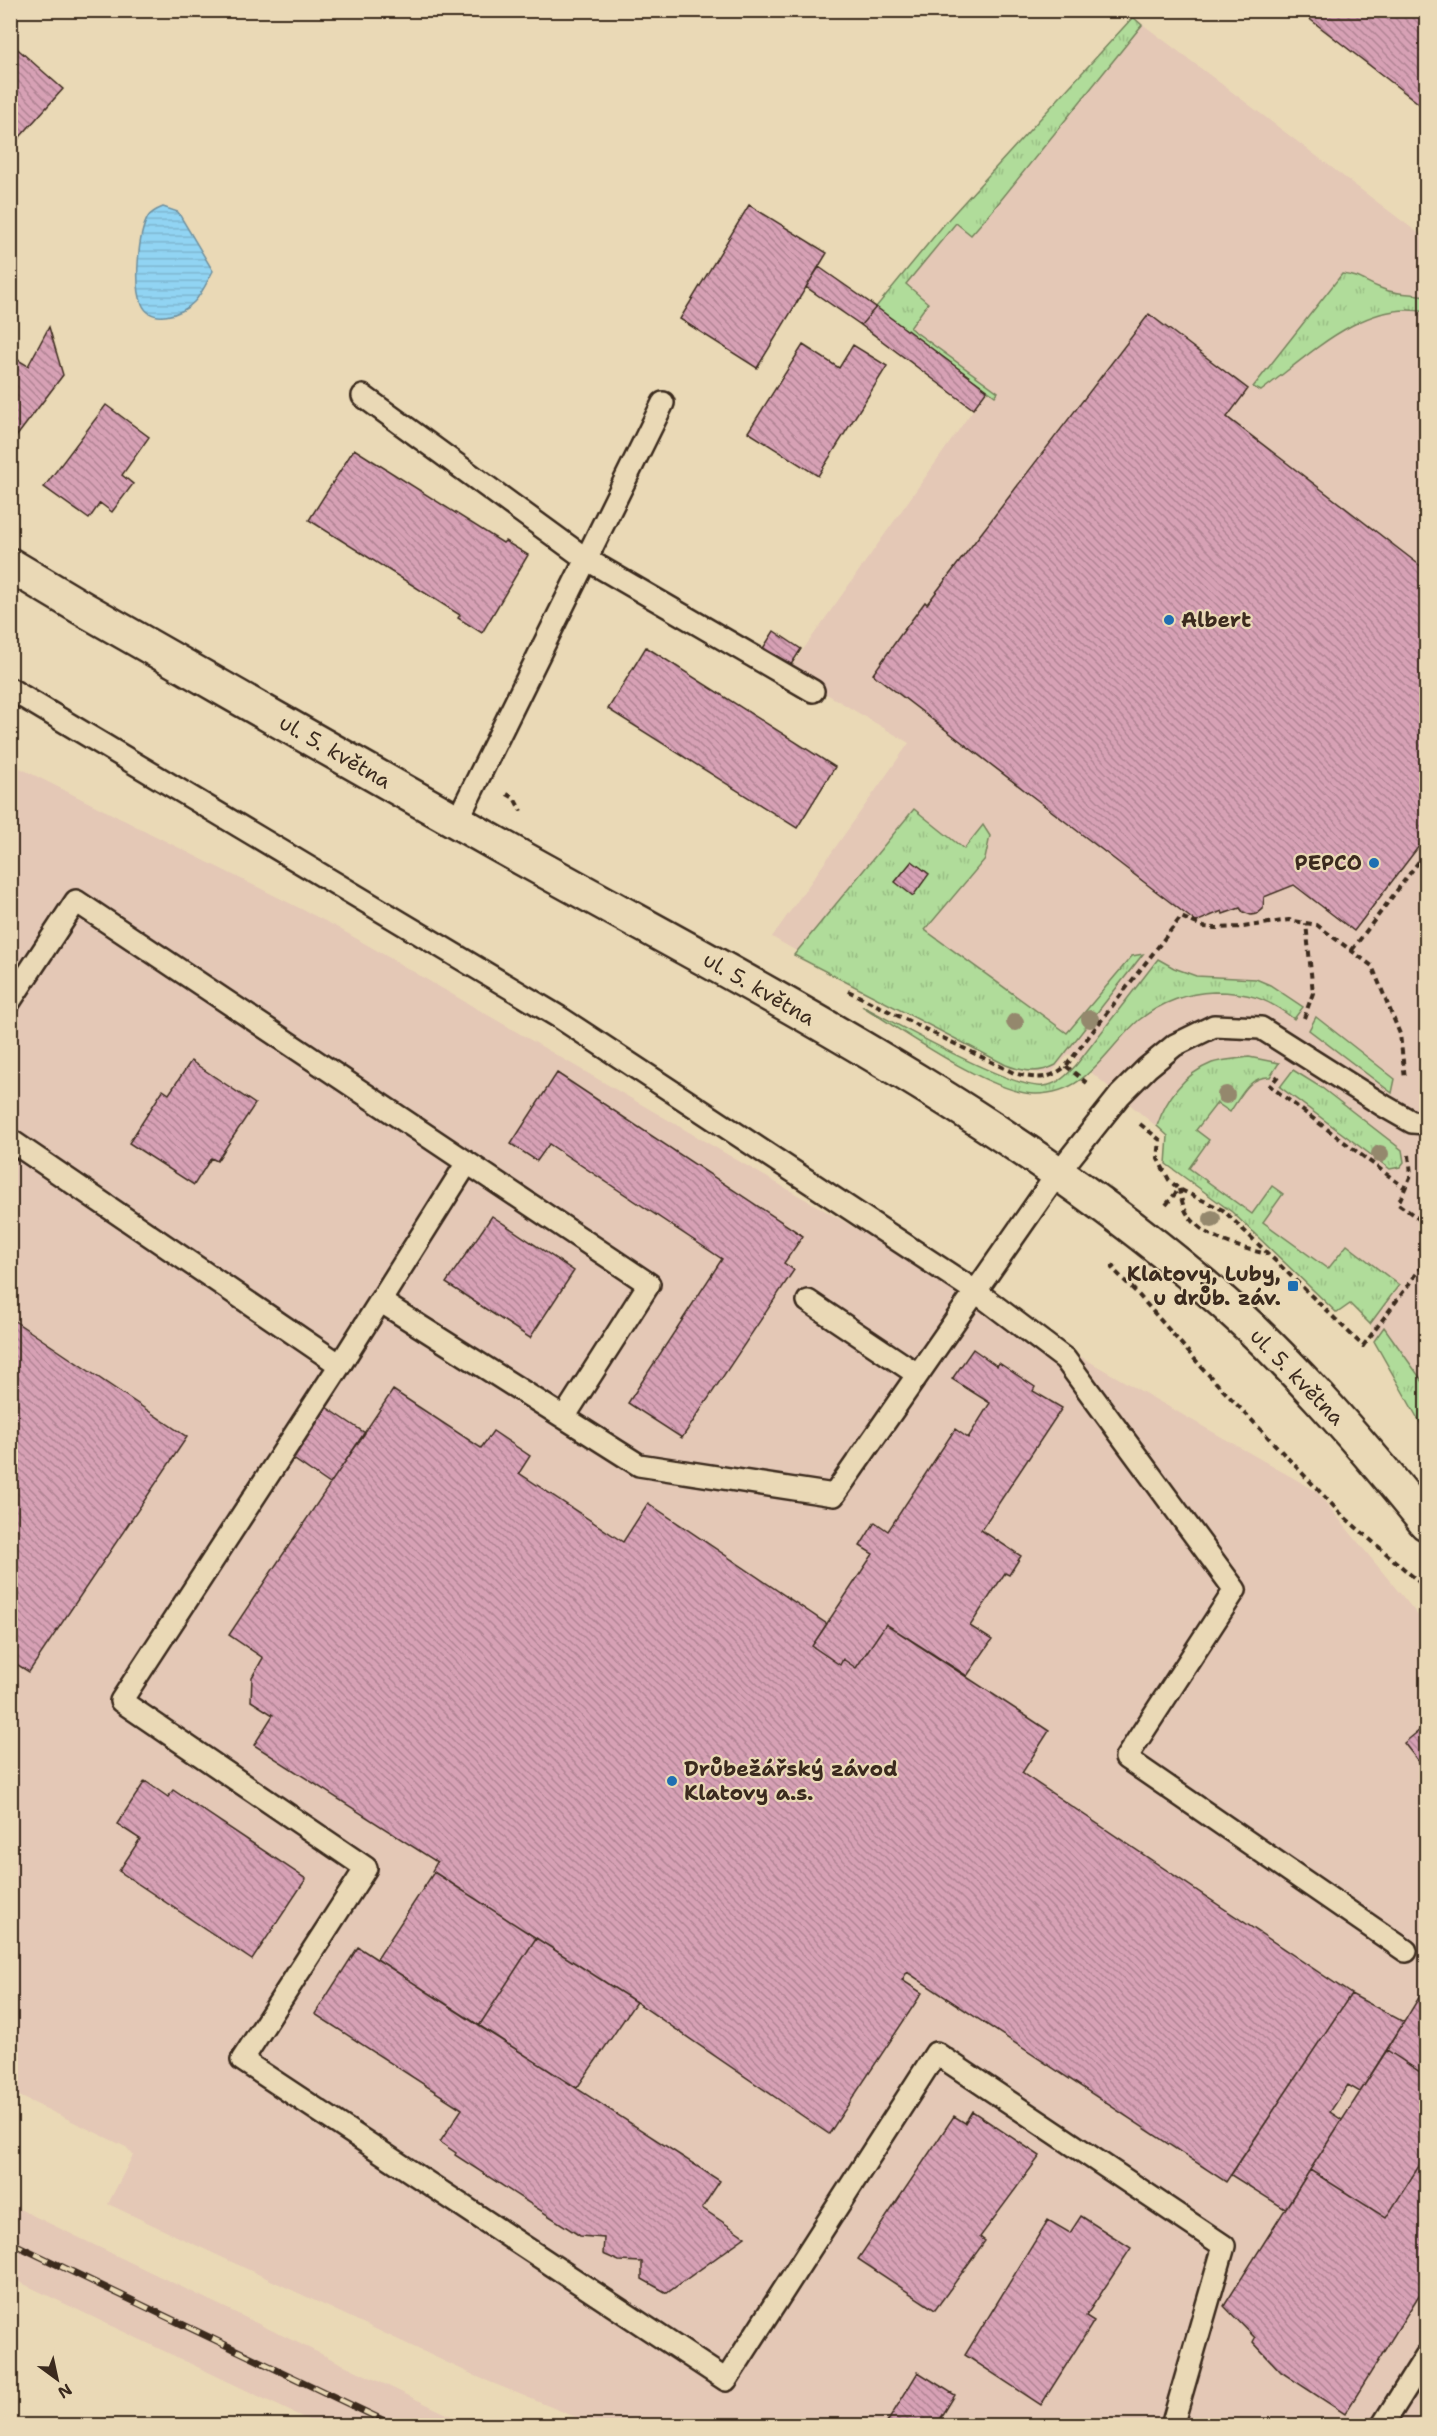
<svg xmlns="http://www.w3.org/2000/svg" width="1437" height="2436" font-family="'Shantell Sans',sans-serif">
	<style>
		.built { fill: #e4c8b6 }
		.grass { fill: url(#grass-tufts); stroke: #76835c; stroke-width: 1.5 }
		.water { fill: url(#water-rules); stroke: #6f909e; stroke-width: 1.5 }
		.building { fill: url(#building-back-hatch); stroke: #3b2a1e; stroke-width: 1.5 }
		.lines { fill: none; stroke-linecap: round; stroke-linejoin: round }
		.lane-casing { stroke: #3b2a1e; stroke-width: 26 }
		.secondary-casing { stroke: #3b2a1e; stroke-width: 38 }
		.path { stroke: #3b2a1e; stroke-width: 4; stroke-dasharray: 6 4.5; stroke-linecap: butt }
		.lane { stroke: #ead9b6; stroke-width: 21 }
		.secondary { stroke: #ead9b6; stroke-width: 33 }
		.rail-casing { stroke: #3b2a1e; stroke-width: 7 }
		.rail { stroke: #ead9b6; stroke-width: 4.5; stroke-dasharray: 14; stroke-linecap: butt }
		.tree { fill: #94886d }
		.poi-dot { fill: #1f6fb2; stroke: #ead9b6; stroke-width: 2 }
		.labels { text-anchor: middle; stroke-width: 4.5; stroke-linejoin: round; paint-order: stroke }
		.poi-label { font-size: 21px; font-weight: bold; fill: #3b2a1e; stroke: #ead9b6; text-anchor: start }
		.street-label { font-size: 21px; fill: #3b2a1e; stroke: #ead9b6 }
	</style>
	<defs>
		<pattern id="grass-tufts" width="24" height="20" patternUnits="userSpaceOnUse" patternTransform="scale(1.5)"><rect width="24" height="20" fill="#b0dc9a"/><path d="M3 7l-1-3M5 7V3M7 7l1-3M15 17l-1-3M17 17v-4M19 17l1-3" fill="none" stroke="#98bd84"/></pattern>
		<pattern id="water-rules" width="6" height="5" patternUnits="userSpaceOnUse" patternTransform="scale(1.5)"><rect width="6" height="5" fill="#91d4f3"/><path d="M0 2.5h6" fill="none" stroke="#7eb6d0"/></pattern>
		<pattern id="building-back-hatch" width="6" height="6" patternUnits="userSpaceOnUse" patternTransform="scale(1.5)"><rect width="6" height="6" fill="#d7a1b5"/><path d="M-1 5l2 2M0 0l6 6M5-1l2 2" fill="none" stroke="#b08393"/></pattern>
	</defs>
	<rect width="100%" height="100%" fill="#ead9b6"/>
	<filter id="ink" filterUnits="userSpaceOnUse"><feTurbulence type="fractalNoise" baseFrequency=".0167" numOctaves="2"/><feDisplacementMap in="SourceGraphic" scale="12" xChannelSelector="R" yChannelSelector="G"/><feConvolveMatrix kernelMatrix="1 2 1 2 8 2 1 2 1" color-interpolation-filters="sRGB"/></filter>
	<g filter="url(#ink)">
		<path class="built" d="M1133,17l293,222v1194l-52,-92 -4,-17 -20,-20 -13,9 -105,-101 -66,-48 2,-28 -99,-82 -19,20 -28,-3 -16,-6 -80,-40 -154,-88 137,-194 -121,-72 199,-281 -111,-83 70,-85z
			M10,763l323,162 428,249 555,317 110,134v800h-831l-115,-47 -372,-174 25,-49 -7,-8 -115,-55z
			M11,2205l283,136 176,84h-151l-308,-147z"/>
		<path class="grass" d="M1133,17l9,8 -150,186 -21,24 -15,-12 -50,61 22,19 -18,25 88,64 -3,4 -119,-89 70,-85z
			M1342,274c20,2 23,9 41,15 14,6 29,4 43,7v16c-61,-14 -119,45 -165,79l-8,-4z
			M914,809l50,40 19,-24 7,11 -5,23 -60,71 142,103 65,-77 11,-2 -87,111c-17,9 -32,7 -50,0l-212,-110z
			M1158,959l16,9 22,8 60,3 14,6 33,22 -9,12c-27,-21 -46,-27 -80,-27 -28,1 -52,10 -75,28 -34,29 -51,74 -103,74 -45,0 -133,-63 -174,-88 34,17 150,84 181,80 16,-2 24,-11 34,-22z
			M1316,1017l79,62 -3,14 -83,-63z
			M1249,1057l30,6 -9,14c-21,-1 -29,19 -40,35l-13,-9 -21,27 13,10 -20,28 63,46 20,-28 11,8 -20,28 65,47 19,-24 52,40 -29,39 -20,-20 -13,9 -105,-101 -66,-48 2,-28 -11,-10c9,-27 27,-52 55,-63 11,-4 26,-4 37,-6z
			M1293,1070l29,18 80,62 2,12 -4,5 -10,2 -110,-82z
			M1384,1327l42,59v47l-52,-92z"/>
		<path class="water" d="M163,207l15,5 35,59c-6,11 -11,23 -19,31 -12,13 -43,23 -52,2 -8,-19 -4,-70 6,-87 3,-5 10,-8 15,-10z"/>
		<path class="building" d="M1298,10h128v99z
			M12,44l51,45 -53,59v-103z
			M749,205l78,48 -70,115 -77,-49z
			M819,267l57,40 -15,18 -55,-38z
			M876,307l111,83 -14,19 -112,-84z
			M1149,314l99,75 -21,28 199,153v267l-72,94 -60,-46 -30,12 -1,12 -6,5 -6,1 -8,-3 -3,-4 -17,6 -1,-3 -26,11 -323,-248 26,-37 26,-35 2,2z
			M49,327l14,48 -50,66 -3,-1v-85l18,11z
			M803,345l36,23 14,-23 34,21 -69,110 -70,-44z
			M106,405l43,32 -27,38 11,9 -21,28 -12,-9 -11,16 -45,-32z
			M354,449l149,94 2,-2 23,14 -46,78 -24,-15 2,-3 -151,-95z
			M774,631l27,18 -14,22 -27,-18z
			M646,647l189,120 -38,61 -189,-119z
			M912,861l17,13 -16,22 -18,-14z
			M191,1061l64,43 -38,57 -6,-3 -17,27 -65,-42 34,-53 6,4z
			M557,1073l246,163 -19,27 10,7 -112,168 -54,-35 94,-144 -173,-115 -12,17 -26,-17z
			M492,1216l82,55 -44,67 -84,-55z
			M10,1318l177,119 -158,235 -19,-12z
			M973,1349l24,17 2,-3 36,24 -2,4 29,17 -81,122 40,26 -12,19 -4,-2 -35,53 22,14 -25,36 -81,-52 -30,44 -13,-9 -3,6 -28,-19 61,-92 -13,-8 15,-24 13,9 67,-102 13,9 22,-35 -38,-24z
			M393,1390l88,58 12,-17 37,25 -11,17 104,69 25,-39 179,121 -15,22 28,19 3,-6 13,9 30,-44 163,107 -27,42 329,221 -125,188 -319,-210 -5,8 20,13 -93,141 -193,-132 -204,-131 5,-9 -183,-117 19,-30 -22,-14 1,-24 11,-19 -34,-23z
			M326,1407l39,26 -35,51 -38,-26z
			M1426,1725v46l-22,-28z
			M145,1781l23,16 5,-7 133,89 -54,81 -133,-89 21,-32 -23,-15z
			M434,1872l102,66 -57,88 -102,-67z
			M536,1938l100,64 -59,86 -98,-62z
			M358,1947l362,234 -18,27 43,29 -78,56 -25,-14v-17l-23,-1 -16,-7 1,-16 -24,-2 -125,-81 1,-2 -16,-11 22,-33 -147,-95z
			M1426,1986v90l-39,-26z
			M1351,1994l53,28 -44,70 -12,-7 -18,27 12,8 -57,89 -54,-34z
			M1387,2050l39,26v79l-40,63 -76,-48z
			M972,2111l68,45 -60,81 5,4 -50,69 -77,-51 96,-143 11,7z
			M1426,2155v129l-81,130 -64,-42 -28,-30 2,-4 -31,-32 86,-136 76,48z
			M1081,2216l50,32 -45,68 8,5 -53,84 -76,-50 83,-135 22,13z
			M918,2372l37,23 -19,31h-51z"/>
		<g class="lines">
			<g class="lane-casing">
				<path id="lane" d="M363,396l223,163 227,132
					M10,689l549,328 416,274 90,68 170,231 -109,168 280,193
					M457,821l206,-418
					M10,1001l66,-100 573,383 -85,133
					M10,1140l330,225
					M467,1163l-127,202 -219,336 245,167 -124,192 484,320 210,-327 288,193 -52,180
					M380,1301l259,164 195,30 224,-322 62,-78 27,-27 28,-23 39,-19 47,2 123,78 28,16 14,1
					M808,1301l109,73
					M1382,2426l44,-70"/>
			</g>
			<g class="secondary-casing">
				<path id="secondary" d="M10,565l72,43c153,87 305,175 458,260 228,126 462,246 661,415 84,71 156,155 225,240"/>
			</g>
			<path class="path" d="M507,794l7,4 7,13
				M1352,950l74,-98
				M848,991l166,82c21,6 34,8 52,-7l115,-149 23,10 11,1 28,-1 46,-7 28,5 55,41 28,68 5,45
				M1304,1018l9,-25 -7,-70
				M1066,1066l21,17
				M1278,1076l-8,10 135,102
				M1140,1124l20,16 -2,19 11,21 10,9 44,21 140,136 63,-85
				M1409,1155l2,20 -13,29 28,20
				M1179,1189c2,8 4,19 9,26 17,24 53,33 79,39
				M1166,1205l13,-16
				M1115,1265l-3,3 24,24 69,79 137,144 84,73"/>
			<use href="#lane" class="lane"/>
			<use href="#secondary" class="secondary"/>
			<g class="rail-casing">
				<path id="rail" d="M10,2242l385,184"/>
			</g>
			<use href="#rail" class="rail"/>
		</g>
		<g class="tree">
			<circle cx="1090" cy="1019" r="9"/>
			<circle cx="1015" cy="1022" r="9"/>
			<circle cx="1226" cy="1095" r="9"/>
			<circle cx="1380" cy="1154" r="9"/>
			<circle cx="1212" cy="1219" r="9"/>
		</g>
	</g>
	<g class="poi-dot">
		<circle cx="1169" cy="620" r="6"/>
		<circle cx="1374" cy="863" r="6"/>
		<rect x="1287" y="1280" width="12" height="12" rx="3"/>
		<circle cx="672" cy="1781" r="6"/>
	</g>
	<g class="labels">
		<g class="poi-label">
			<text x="1181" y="627">Albert</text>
			<text x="1362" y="870" text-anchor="end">PEPCO</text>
			<text x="1281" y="1281" text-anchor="end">Klatovy, Luby,<tspan x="1281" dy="24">u drůb. záv.</tspan></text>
			<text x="684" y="1776">Drůbežářský závod<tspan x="684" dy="24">Klatovy a.s.</tspan></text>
		</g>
		<g class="street-label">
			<text transform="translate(335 752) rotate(30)" y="7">ul. 5. května</text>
			<text transform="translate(759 989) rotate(30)" y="7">ul. 5. května</text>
			<text transform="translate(1297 1377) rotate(46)" y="7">ul. 5. května</text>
		</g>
	</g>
	<rect width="1437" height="2436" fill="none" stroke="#ead9b6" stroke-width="36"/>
	<rect x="18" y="18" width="1401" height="2400" fill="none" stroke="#3b2a1e" stroke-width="2" filter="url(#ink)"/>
	<g transform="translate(57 2379) rotate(147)" stroke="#ead9b6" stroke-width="4.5" paint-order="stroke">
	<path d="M0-4.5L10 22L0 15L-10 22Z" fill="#3b2a1e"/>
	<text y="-9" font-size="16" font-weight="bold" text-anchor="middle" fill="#3b2a1e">N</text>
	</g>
</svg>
